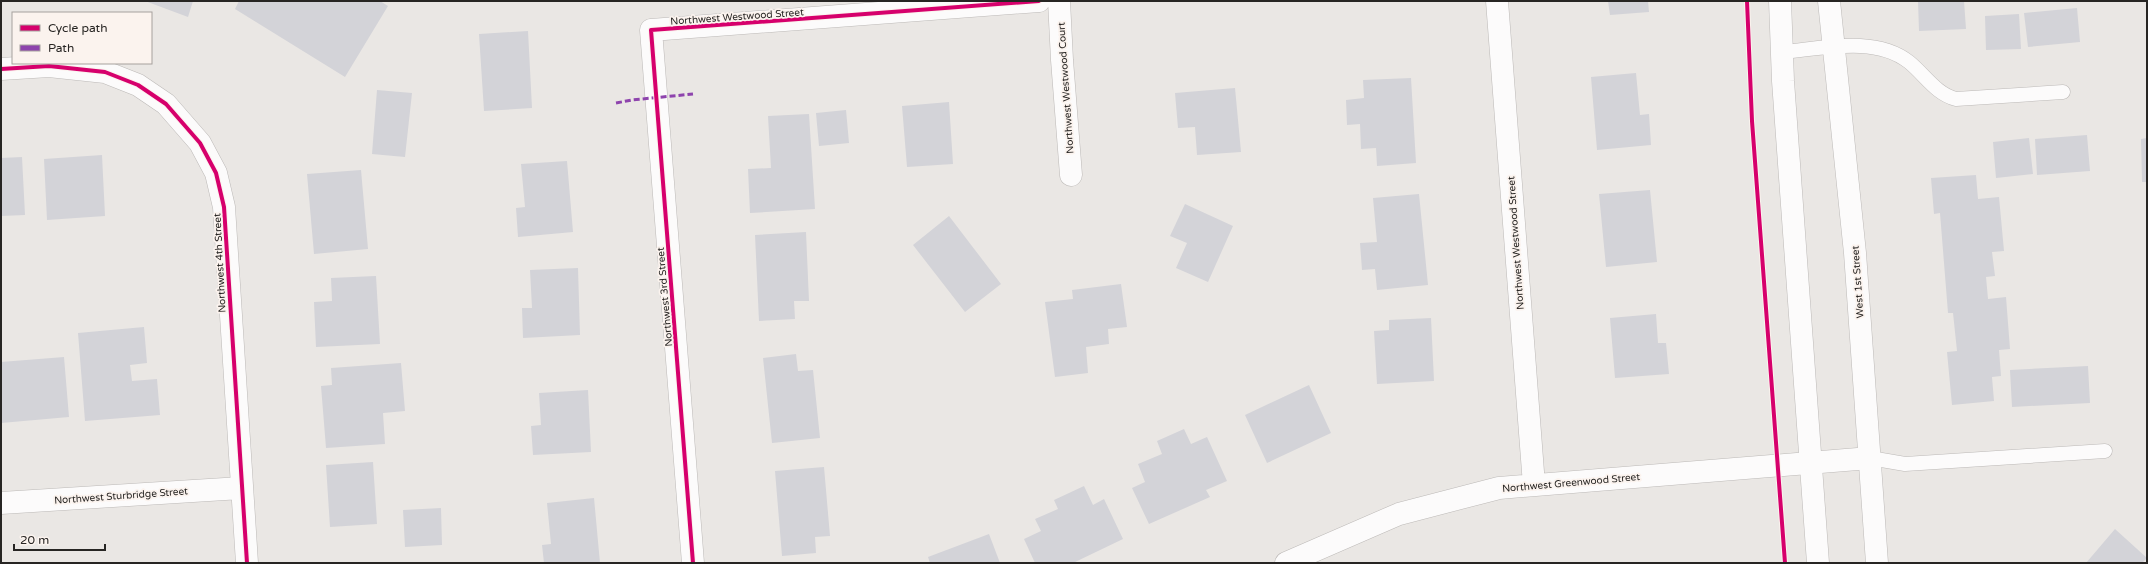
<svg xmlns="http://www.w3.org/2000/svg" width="2148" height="564" font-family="'Varela Round',sans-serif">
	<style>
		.building { fill: #d3d3d8 }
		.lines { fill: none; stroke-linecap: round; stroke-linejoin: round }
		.service-casing { stroke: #bcb9b7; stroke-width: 15 }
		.minor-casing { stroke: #bcb9b7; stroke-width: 23 }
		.secondary-casing { stroke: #bcb9b7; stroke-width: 23 }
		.service { stroke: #fcfbfb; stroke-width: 14 }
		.minor { stroke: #fcfbfb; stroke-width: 22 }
		.secondary { stroke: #fcfbfb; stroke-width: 22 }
		.quiet { stroke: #8e44ad; stroke-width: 3; stroke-dasharray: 6 3; stroke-linecap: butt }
		.cycleway-casing { stroke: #fbf3ee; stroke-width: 6 }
		.cycleway { stroke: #d6006c; stroke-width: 4 }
		.labels { text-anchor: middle; stroke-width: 3.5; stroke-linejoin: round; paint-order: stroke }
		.street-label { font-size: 10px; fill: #272523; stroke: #fbf3ee }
	</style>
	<rect width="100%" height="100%" fill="#eae7e4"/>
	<path class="building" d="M145,1h48l-5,16z
		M239,1h141l8,5 -43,71 -110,-68z
		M1608,1h40l1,11 -39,3z
		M1918,1h46l2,28 -47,2z
		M2077,8l3,34 -52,5 -4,-34z
		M2019,14l2,35 -35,1 -1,-34z
		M528,31l4,77 -48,3 -5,-77z
		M1636,73l4,42 9,-1 2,31 -54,5 -6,-73z
		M1411,78l5,85 -39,3 -1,-18 -15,1 -1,-25 -13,1 -1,-25 18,-2 -1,-18z
		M1235,88l6,64 -44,3 -2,-28 -17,1 -3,-35z
		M377,90l35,3 -7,64 -33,-3z
		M949,102l4,62 -46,3 -5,-61z
		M846,110l3,33 -30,3 -3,-33z
		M809,114l6,95 -65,4 -2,-44 23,-1 -3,-52z
		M2087,135l3,36 -53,4 -2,-36z
		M2029,138l4,36 -37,4 -3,-36z
		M2147,138v44h-5l-1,-43z
		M102,155l3,61 -58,4 -3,-61z
		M22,157l3,58 -24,1v-58z
		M567,161l6,71 -55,5 -2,-29 9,-1 -4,-43z
		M361,170l7,79 -54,5 -7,-80z
		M1976,175l2,24 21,-2 5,54 -12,1 3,24 -9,1 2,22 18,-2 4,52 -11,1 2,26 -9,1 2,24 -42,4 -5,-53 10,-1 -4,-38h-5l-8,-100 -6,1 -3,-36z
		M1650,190l7,72 -51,5 -7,-73z
		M1419,194l9,91 -51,5 -2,-21 -13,1 -2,-27 17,-1 -4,-44z
		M1185,204l48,22 -25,56 -32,-14 11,-25 -17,-7z
		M949,216l52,68 -36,28 -52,-67z
		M806,232l3,69h-15l1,18 -36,2 -4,-86z
		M578,268l2,67 -57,3 -1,-30h10l-2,-38z
		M376,276l4,68 -64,3 -2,-45 18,-1 -1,-23z
		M1121,284l6,43 -19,2 1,15 -23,3 2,26 -33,4 -10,-75 28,-3 -1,-9z
		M1656,314l2,29h8l3,31 -54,4 -5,-60z
		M1431,318l3,63 -57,3 -3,-53 15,-1v-10z
		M144,327l3,36 -17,2 2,16 25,-2 3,36 -75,6 -7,-88z
		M796,354l2,17 15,-1 7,68 -48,5 -9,-85z
		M64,357l5,60 -68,6v-61z
		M401,363l4,48 -22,2 2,31 -59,4 -5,-62 11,-1 -1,-17z
		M2088,366l2,37 -78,4 -2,-37z
		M1309,385l22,48 -64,30 -22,-48z
		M588,390l3,62 -58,3 -2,-29 10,-1 -2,-32z
		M1184,429l7,15 16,-7 20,44 -21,9 4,7 -61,27 -17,-36 13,-6 -7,-18 24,-10 -5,-13z
		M373,462l4,62 -47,3 -4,-62z
		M824,467l6,69 -15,1 1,16 -34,3 -7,-85z
		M1084,486l9,19 11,-6 19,40 -50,24h-38l-11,-24 17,-8 -6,-12 23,-10 -4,-9z
		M594,498l6,65h-56l-2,-18 9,-1 -4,-41z
		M441,508l1,37 -37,2 -2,-37z
		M2115,529l32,29 -5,5h-56z
		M989,534l11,29h-70l-2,-6z"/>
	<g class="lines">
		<g class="service-casing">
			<path id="service" d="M1782,52c39,-3 93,-17 127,10 16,13 27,32 47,37l107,-7
				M1870,458l35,6 200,-13"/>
		</g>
		<g class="minor-casing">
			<path id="minor" d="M1059,1l3,59 9,115
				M1497,1l37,484
				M1,69l48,-3 56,6 33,13 28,19 34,39 16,30 8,34 23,356
				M1,503l240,-15
				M693,563l-42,-533 388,-29
				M1286,563l113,-49 100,-26 371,-30"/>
		</g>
		<g class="secondary-casing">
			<path id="secondary" d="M1780,1l3,80 35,482
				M1829,1l26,252 22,310"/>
		</g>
		<use href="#service" class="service"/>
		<use href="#minor" class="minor"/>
		<use href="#secondary" class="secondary"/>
		<path class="quiet" d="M616,103l16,-3 61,-6"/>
		<g class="cycleway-casing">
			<path id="cycleway" d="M1747,1l5,120 33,442
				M1,69l48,-3 56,6 33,13 28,19 34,39 16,30 8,34 23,356
				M693,563l-42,-533 388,-29"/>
		</g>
		<use href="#cycleway" class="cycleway"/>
	</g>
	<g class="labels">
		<g class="street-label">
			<text transform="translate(737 16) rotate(-4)" y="4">Northwest Westwood Street</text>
			<text transform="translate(1065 88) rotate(-94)" y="4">Northwest Westwood Court</text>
			<text transform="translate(1515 243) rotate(-94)" y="4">Northwest Westwood Street</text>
			<text transform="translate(219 263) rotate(-93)" y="4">Northwest 4th Street</text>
			<text transform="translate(1857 282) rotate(-94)" y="4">West 1st Street</text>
			<text transform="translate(664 297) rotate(-95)" y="4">Northwest 3rd Street</text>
			<text transform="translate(1571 482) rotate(-5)" y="4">Northwest Greenwood Street</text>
			<text transform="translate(121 495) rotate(-4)" y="4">Northwest Sturbridge Street</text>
		</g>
	</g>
	<rect width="2148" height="564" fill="none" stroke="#272523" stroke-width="4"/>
	<rect x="12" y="12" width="140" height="52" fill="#fbf3ee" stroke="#a6a19d"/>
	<rect x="20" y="25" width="20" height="6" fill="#d6006c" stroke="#a6a19d"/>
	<text x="48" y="32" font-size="12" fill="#272523">Cycle path</text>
	<rect x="20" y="45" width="20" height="6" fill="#8e44ad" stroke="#a6a19d"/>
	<text x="48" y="52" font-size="12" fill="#272523">Path</text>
	<path d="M14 544v6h91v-6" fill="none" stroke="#272523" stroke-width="2"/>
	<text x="20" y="544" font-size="12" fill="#272523" stroke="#fbf3ee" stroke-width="3" paint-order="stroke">20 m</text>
</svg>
